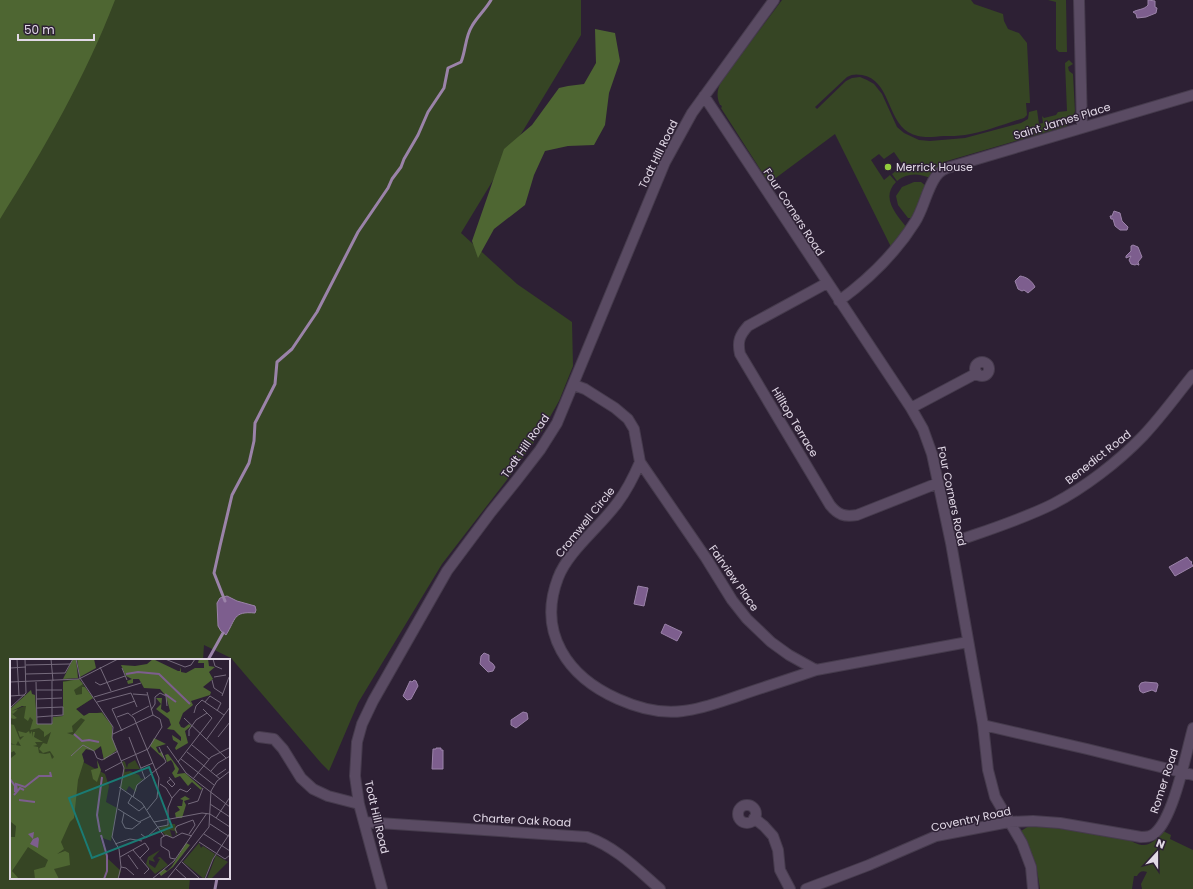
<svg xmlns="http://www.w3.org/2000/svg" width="1193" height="889" font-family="Poppins,sans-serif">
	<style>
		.green { fill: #364524 }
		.forest { fill: #4e6632 }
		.water { fill: #7d5e8e; stroke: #9b83a9 }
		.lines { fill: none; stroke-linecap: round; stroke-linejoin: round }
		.stream { stroke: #9b83a9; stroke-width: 3 }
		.minor-casing { stroke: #463b4d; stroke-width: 12 }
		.minor { stroke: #5a4b63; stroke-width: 10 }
		.poi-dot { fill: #93cc3d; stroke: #2d2034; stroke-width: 1.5 }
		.labels { text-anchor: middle; stroke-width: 3; stroke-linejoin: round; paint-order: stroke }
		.street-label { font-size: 11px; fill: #e2d9e7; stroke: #2d2034 }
		.poi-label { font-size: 11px; fill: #e2d9e7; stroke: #2d2034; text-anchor: start }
		.inset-river { fill: none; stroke: #7d5e8e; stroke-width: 2 }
		.inset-road { fill: none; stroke: #756a7c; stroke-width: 1 }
		.view { fill: #1a7b74; fill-opacity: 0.15; stroke: #1a7b74; stroke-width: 2 }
		.inset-edge { fill: none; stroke: #e2d9e7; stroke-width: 2 }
	</style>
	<rect width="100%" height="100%" fill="#2d2034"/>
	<path class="green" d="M0,0h581v35l-120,198 56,51 55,38 1,44 -14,35 -17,30 -36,50 -64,83 -84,139 -29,68 -8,-8 -90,-105 -27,-13 -1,15h-192v218h179l-1,11h-189z
		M782,0h189l3,4 29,10 1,7 4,8 11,4 8,10 3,60h-4l1,12 -3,3c-20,6 -39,14 -59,17 -7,1 -14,1 -21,1 -13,1 -24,3 -36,-4 -21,-13 -18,-52 -46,-57 -5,-1 -10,-1 -15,2l-32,30 2,2 29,-28 6,-3 8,-1 7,3 7,4 8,10 15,33 7,6 15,7 11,1 35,-3 56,-15 7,-4 1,-7 8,-2 2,14 4,-1 -1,-7 2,2 12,-3 2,-3 9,-1 -2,-48 4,-3 4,4 -5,3 1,4 4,3 2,37 -3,9 -5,6 -120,35 -9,5 -8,12c-12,-5 -23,-5 -33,3l-5,-7 11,-9 -9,-13 -10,7 -5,-5 -8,6 13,20 6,-5 6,7c-16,16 1,33 11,46l-15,21 -57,-115 -66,49 -48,-75 1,-1 -1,-2h-1c-4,-9 -3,-16 2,-25z
		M1048,0h18l1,52h-8l-3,-3v-47z
		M914,182h7l5,4 -11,29 -4,3h-3l-10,-13 -2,-9 6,-9z
		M1039,825l29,5 3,-1 57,10c17,11 24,6 35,-8l8,4 -1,4 23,11v39h-51l-1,-5 6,-12c-5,-2 -8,0 -10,4h-3l-2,13h-92l-4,-25 -15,-33 8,-5z"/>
	<path class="forest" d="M0,0h115c-30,78 -71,149 -115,219z
		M595,29l20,4 5,28 -11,32 -4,32 -11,20 -26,1 -23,5 -11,24 -9,30 -31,24 -16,29 -6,-17 32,-92 28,-24 27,-37 9,-2 16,-2 12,-21z"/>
	<path class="water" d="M1148,0l7,1v6l2,1 -1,5 -10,4 -9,1 -1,-4 -3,-2c5,-3 11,-2 15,-7z
		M1114,211l6,2 2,8 6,6 -1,3h-7l-5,-4 -2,-7h-2l-1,-3h2z
		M1133,245l5,2 4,10 -4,5 1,3h-1l-1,-1 -2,1 -4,-1 -2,-4 2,-4 -5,2v-2l5,-5v-5z
		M1020,276c7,1 12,5 15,11l-7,6 -4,-3 -2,1 -4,-2 -3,-8z
		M1187,557l3,4 2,1 -1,1 2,3 -18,10 -6,-9z
		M638,586l10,2 -4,18 -10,-2z
		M227,596l10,5 18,5 1,4 -1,3c-22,-2 -19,6 -29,22l-5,-4 -3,-5 -1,-23 3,-5z
		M665,624l17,8 -5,9 -16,-8z
		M484,653l5,2v6l4,3 2,3 -2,4 -5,1 -8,-8 1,-8z
		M414,680l2,1 2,5 -7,13 -4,1 -4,-4 7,-15 2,1z
		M1145,682l12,1 1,2 -2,7 -4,-2 -9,3 -3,-2 -1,-5 2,-3z
		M523,712l4,1 1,6 -12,9 -5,-3v-5z
		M436,748h5v2h2v19h-11l1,-20h3z"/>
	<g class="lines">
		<path class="stream" d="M225,601l-11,-28 6,-27 12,-51 17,-32 5,-22 1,-18 20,-39 2,-22 15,-13 25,-37 41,-80 30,-44 4,-9 9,-12 3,-8 14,-24 10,-23 16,-24 4,-20 13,-6c5,-12 4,-25 11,-36 5,-9 14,-17 19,-26
			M208,660l15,-27
			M229,822v8
			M215,889l2,-11"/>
		<g class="minor-casing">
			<path id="minor" d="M1079,0l3,127
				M704,96l207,312 12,21 9,25 19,89 32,182 104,24 106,26
				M827,283l-79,43c-8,9 -11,15 -8,28l90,151c8,10 14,12 27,10l81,-32
				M839,301c30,-22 56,-47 76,-79 9,-13 13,-39 24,-49 2,-2 5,-4 8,-5l246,-73
				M975 369a7 7 0 1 1 14 0a7 7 0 1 1-14 0Z
				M574,385l11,4 30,19 13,11 6,10 6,33 66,96 26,42 15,19 24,23 18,13 27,15 152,-28
				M911,408l66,-35
				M640,462c-6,14 -13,28 -22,40 -17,24 -50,49 -60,76 -21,55 10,99 60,121 20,9 43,15 65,12 19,-2 37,-9 55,-15 26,-9 52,-17 78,-26
				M951,543c34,-12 70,-23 102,-39 31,-16 65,-42 90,-68 18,-19 33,-40 50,-61
				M983,725l5,45 7,27 27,46 9,24 2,22
				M259,737l15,2 9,10 18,29 12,11 15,7 31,8
				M738 814a9 9 0 1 1 18 0a9 9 0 1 1-18 0Z
				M754,818l10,8 9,10 5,14 2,20 10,19
				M364,822l223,15c29,10 50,32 73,52
				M382,889l-23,-85 -4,-28 2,-34 5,-18 11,-23 74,-130 44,-59 25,-31 24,-31 17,-27 108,-261 27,-49 82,-113
				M806,889l63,-24 67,-29 73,-14 24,-1 27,2 81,14c5,0 10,0 14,-4 19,-16 31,-80 38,-105"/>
		</g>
		<use href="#minor" class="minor"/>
	</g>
	<circle class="poi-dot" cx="888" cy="167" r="4"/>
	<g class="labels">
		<g class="street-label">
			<text transform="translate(1062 121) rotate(-17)" y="4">Saint James Place</text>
			<text transform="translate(658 154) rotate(-64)" y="4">Todt Hill Road</text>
			<text transform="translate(794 212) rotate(57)" y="4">Four Corners Road</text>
			<text transform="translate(795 422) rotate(59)" y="4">Hilltop Terrace</text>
			<text transform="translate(525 446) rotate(-55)" y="4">Todt Hill Road</text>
			<text transform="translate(1098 457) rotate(-38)" y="4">Benedict Road</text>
			<text transform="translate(952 496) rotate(78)" y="4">Four Corners Road</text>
			<text transform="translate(585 522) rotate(-51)" y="4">Cromwell Circle</text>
			<text transform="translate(734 578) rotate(55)" y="4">Fairview Place</text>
			<text transform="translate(1164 781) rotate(-72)" y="4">Romer Road</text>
			<text transform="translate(377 817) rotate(77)" y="4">Todt Hill Road</text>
			<text transform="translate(971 819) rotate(-12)" y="4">Coventry Road</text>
			<text transform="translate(522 820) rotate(3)" y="4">Charter Oak Road</text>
		</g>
		<g class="poi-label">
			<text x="896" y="171">Merrick House</text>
		</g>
	</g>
	<g transform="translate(10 659)">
		<rect width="220" height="220" fill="#2d2034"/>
		<path d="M69,20l14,19 -17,11 6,7 20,-4 10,14v28l-8,6 -3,-14 -7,5 -12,-6 -9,8 10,9 22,12 4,12 -3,16 11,6 -6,33 -11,-4 7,21 14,13 -3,8h-108v-167l14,-6 4,-11 8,31 18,-1 9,-9v-35zM125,101l5,9h-15v3l5,-1 9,4 2,4 3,-1 -7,7 -1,7 -7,-6 -3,5 -6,-4 4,-18 -2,-7 2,-1 1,1 2,6 1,-4zM159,165h6l2,9 -1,3 -1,-5 -5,-1 2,7 -7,-2 -6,-7zM189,184l2,5 2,-2 12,8 -11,25 -21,-17zM150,191l-7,8 2,4 -6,-2v4l6,4 5,-9 -3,-1 3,-1 8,8 -13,9 -9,-10 2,-7zM206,196l12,7 -17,17h-4z" fill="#364524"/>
		<path d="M63,0h3l2,19 -15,1zM67,0h17l2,9 -16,9zM143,0l25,12h2l1,-4v5l5,1 9,-5h9v-5h-6l1,-4h9l1,7 6,1 -6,5 4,7 -10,8 8,5 -1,3 -19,6 2,4 -10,8 -4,10 2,4 3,1 5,-4 2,2 -6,5 3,12 -12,7 -1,-2 3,-5 -5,-3 -1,-5 9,6v-4l-7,-7 -7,-1 4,-4 -2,-6 -13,-10 5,-5 -5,-6h6l-1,11 6,4 3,-2 -4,-15 -6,-7 -16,-1 -5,-9h-6v4l-5,1 -1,-3 5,-2 -6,-3 -5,-11 14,1 12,-2zM69,20l4,5 -9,6 2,5 6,-1v-7h3l8,11 -17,11 8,7 5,-3h13l10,13v11l5,13 -13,10 -3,-14 -7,5 -8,-2 -4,5 2,7 -6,19 -4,38 -4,4 -9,20 3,7 -7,5 8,-3 4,2 1,12 -16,4 5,10h-24l-1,-9 11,-3 3,-7 -20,-13 -16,24 7,8h-8v-4h4h-5v-38h5l1,-11 -5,-4 -1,12v-78l1,2 5,-4 -2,-3 -4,2v-9l11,2 -3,-5 -2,4 -6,-2v-19l4,1 6,15 4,-4 -4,1 -2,-6 8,2 3,-2 1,3 2,-3v6l1,-5h2l-1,5 9,5h-8l2,3 -4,1 5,1 1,6 6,1 5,-1 2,6 2,-2 -4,-6 -7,2 -4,-4 4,-6 4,1 4,-12 -7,5v-5l-5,-4 -9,2 3,-10 -3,-3 -2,4 -4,-3 2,-12h-4l-10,5 6,-2 -5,5 -2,-1 6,5 -3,1 -4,-1v-9l21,-19 1,4 3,1 2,29h15l1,-7 10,-1v-34zM71,59l4,2 -12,15 -6,-2 6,-1 -1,-6zM144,79l12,6 -10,3 3,6 3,-1 2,7 -14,-13zM158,95l11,15 -2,5 8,-1 17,15 -1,2 -9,-8 -4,4 -8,-10 -5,2 -3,-5 3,-4 -2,-6 -2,-3 -4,2 -2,-7zM87,101l4,10 -4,12 -4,-3 -2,-9 7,-2zM175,137l5,3 -6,2 2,4 -4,13h-6l-1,-5 5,-3 -3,-4h5l1,-6 -3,-1zM176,184l4,2 -17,22 -16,12 4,-3 -2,-3 5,-4 3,2 5,-5z" fill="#4e6632" fill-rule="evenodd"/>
		<path d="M24,173l-1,7 5,-2 1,2 -1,9 -8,-4 3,-5 -5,-5z" fill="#7d5e8e"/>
		<path class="inset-river" d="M116,15l12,-2 21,2 31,30M155,35l11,8M64,75l8,7 7,-1 10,2M0,120l5,7v6M7,132l-1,-7 9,3 14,-11h12l-1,-4M4,136l6,-7 4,2M9,141l16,2M90,173l-3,-17 5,-38M91,176l6,21v15l-3,8"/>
		<path class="inset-road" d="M7,0l2,37M41,0l2,22M66,0l4,19 33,49 -1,11 12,30 -12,69 7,12 2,18 -3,12M155,0l20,8 6,-2 4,-6M203,0l2,7 7,3M16,6l44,-1M90,8l11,24M0,9l16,-1M112,9l5,12M16,15l39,-1 8,-14M204,18l12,-2M202,21l2,8 9,6M0,23l69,-3 39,-20M26,23l1,42h15v-43M85,23l5,3 25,-9M26,31h26M137,33l6,23M123,35l14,1M0,37l15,-1M212,37l7,-19M84,38l47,-14M27,40l25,-1M87,43l34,-9 6,14M195,43l5,-6 11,7 -4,8M0,49l16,-15 -1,-34M27,49l26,-1v8l-26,2M141,51l4,-6v-7l5,-4 6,3 1,10M184,54l2,-7 6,-6 22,15M122,56l17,-9M107,58l11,-4 6,5 25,60 -2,20 -10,12M174,59l42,40M112,72l-10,-22 23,-8M103,75l40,-19M179,77v-6l7,-10 11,-7M119,78l16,42M208,78l12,-15M196,81l24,-33M182,86l17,14M157,87l19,27 44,34M177,93l33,27M61,97l12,-11 11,6 3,7 5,2 16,-9M171,100l33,26M111,102l27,-12 14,-22 -2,-8 -7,-4M168,103l34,-44 -9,-9M131,109l12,-5M95,112l17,-9M201,112l7,-8 12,-7M206,117l10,-7M159,118l5,6 1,1 -3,3 -5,-5 4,-3M183,120l18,-22 18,-9M150,125l6,4 6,10M109,128l23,16 12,19 48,-9 8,1 20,13M122,137l-4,7 11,8 6,-5M123,138l4,-12 29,-23 -7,-15M178,145l10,-3 5,-13M200,145l20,13M108,150l21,13 12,-6M114,154l-2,9 3,6 7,1 9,-7M206,159l14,-21M144,163l10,14M200,165l20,13M167,174l-2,-4 2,-3 16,-6 2,5 -6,9M131,175l5,4 12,-11 10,-2v-17l4,-10 8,-9 7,3 4,-4M194,175l26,17M189,183l26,17 5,-4M105,185l15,-5 12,2M123,191l16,19 -5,5M118,196l10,14M110,198l25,-14 4,6 -9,9M165,200l-5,-1 -1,-7 -8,-5v-8l5,-3 7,3 9,-5 10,3M172,203l18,17M111,208l5,1 8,7M166,210l11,10M142,220l22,-18 33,-48M157,220l42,-52 2,-36 6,-10 13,-10M195,220l8,-20 17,-26"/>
		<path class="view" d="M139,108l23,60 -80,31 -23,-60z"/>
		<rect width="220" height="220" class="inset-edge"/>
	</g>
	<g transform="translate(1157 853) rotate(21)" stroke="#2d2034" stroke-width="3" paint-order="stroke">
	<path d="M0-3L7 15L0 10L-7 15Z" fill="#e2d9e7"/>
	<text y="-6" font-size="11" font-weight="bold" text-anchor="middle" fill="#e2d9e7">N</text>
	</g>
	<path d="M18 34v6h76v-6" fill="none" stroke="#e2d9e7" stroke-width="2"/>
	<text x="24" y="34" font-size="12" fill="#e2d9e7" stroke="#2d2034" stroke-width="3" paint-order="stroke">50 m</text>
</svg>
